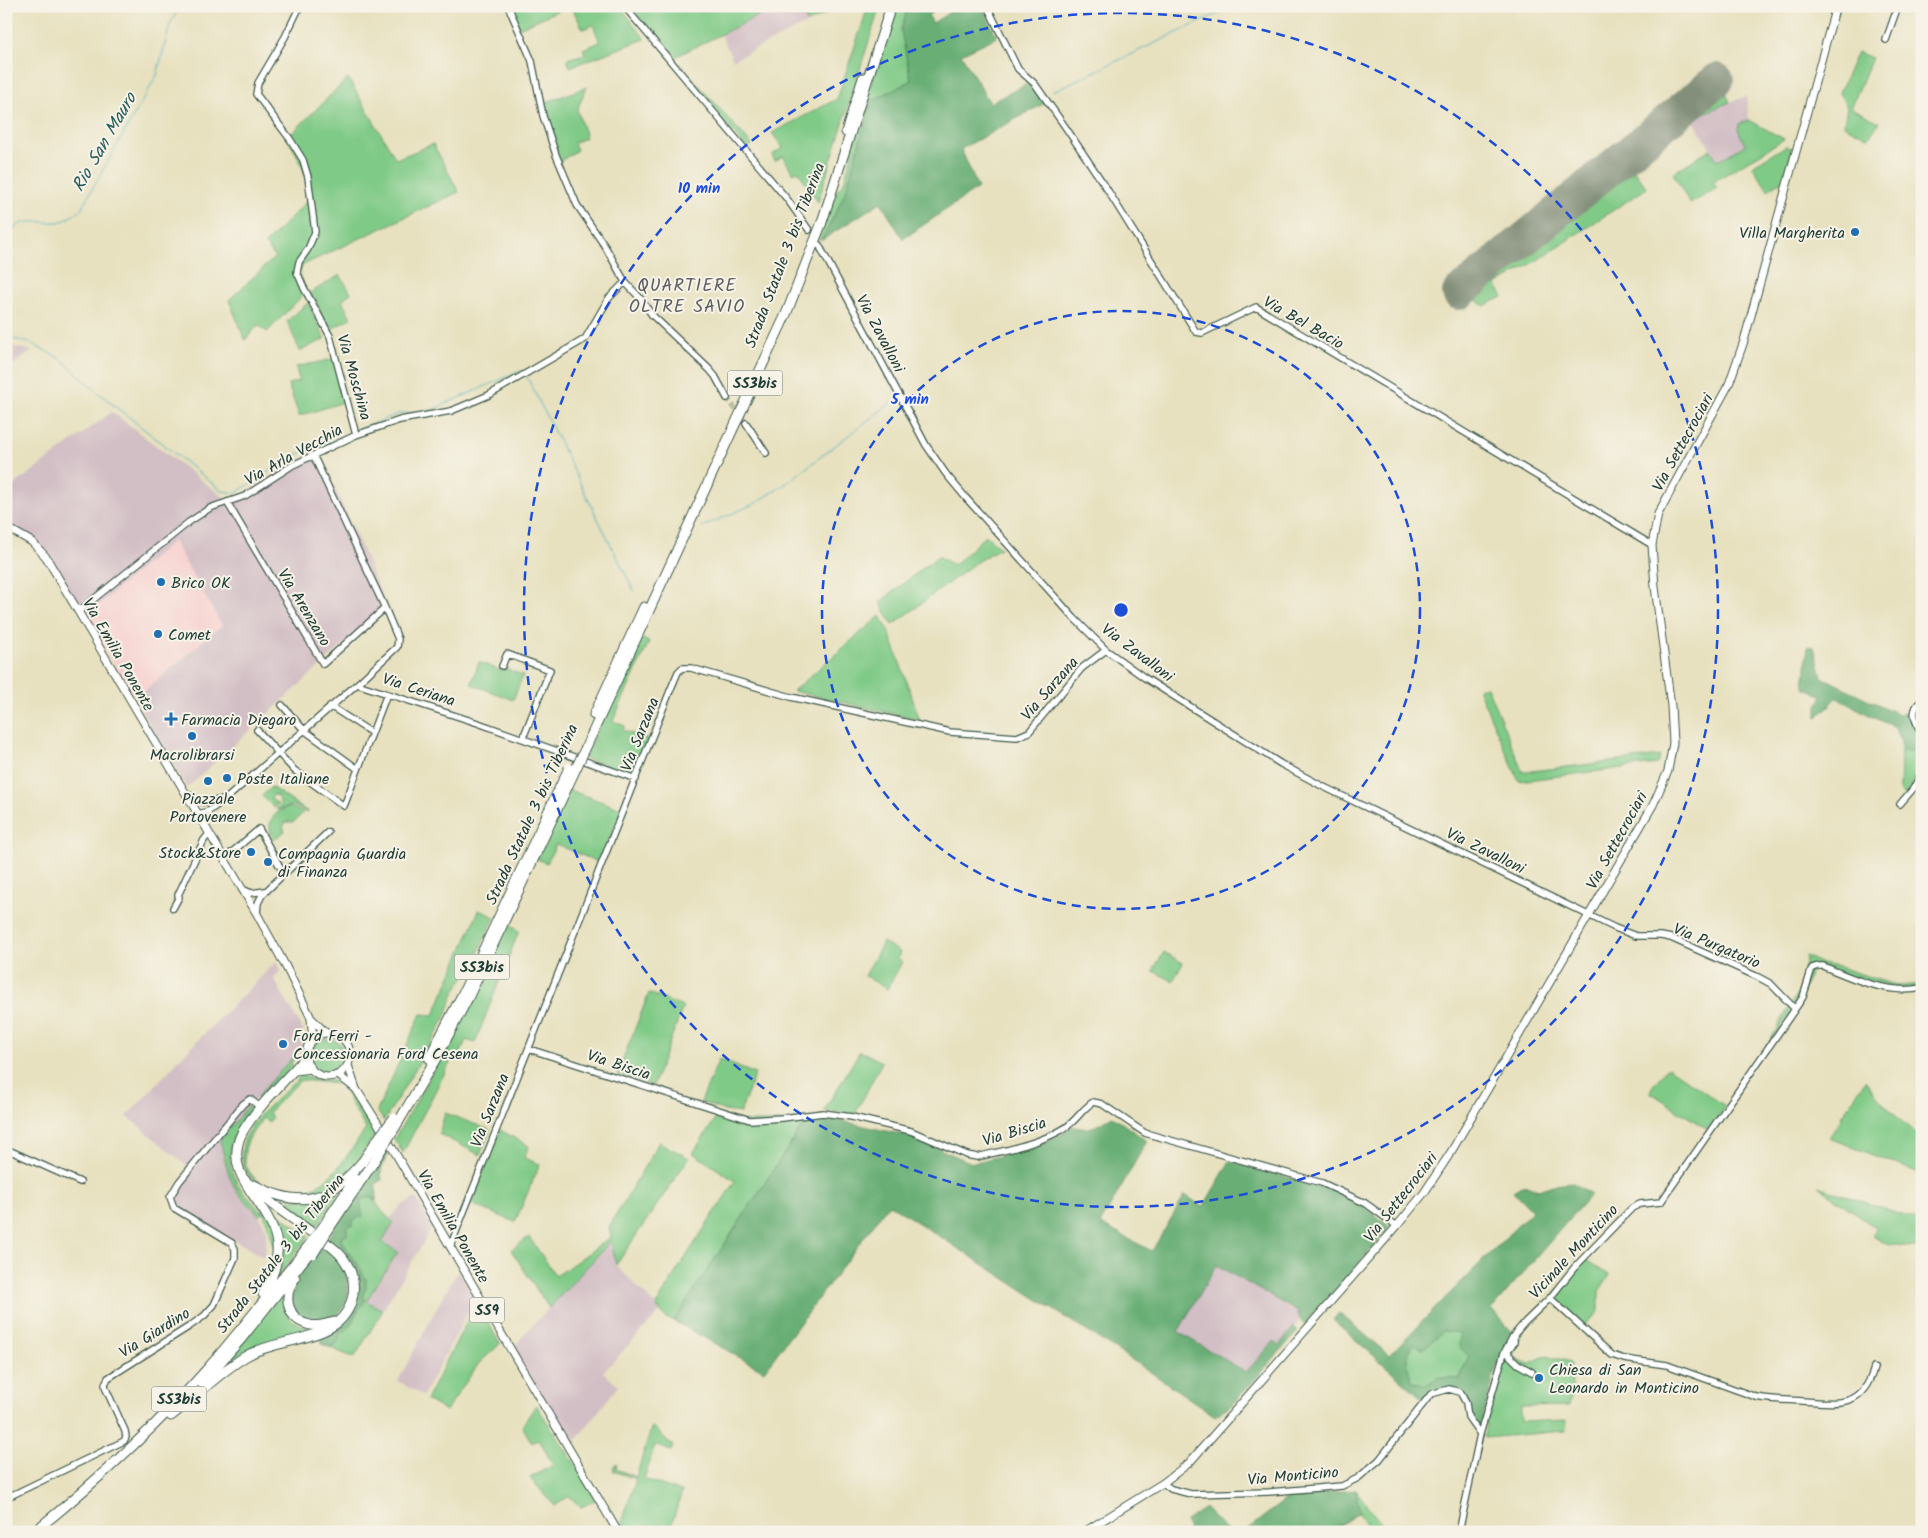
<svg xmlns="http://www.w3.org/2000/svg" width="1928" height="1538" font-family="Kalam,sans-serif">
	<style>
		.built { fill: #f7d0cf }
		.industrial { fill: #d2bec5 }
		.green { fill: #80ca87; stroke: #50845e; fill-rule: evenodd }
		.forest { fill: #68ae74; stroke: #447654; fill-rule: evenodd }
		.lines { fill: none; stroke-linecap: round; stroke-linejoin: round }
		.stream { stroke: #3fadbd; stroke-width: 1 }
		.runway { stroke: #838f7a; stroke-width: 34 }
		.minor-tunnel { stroke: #bfc0a3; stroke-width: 5.5; stroke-dasharray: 5.5 3; stroke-linecap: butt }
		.minor-casing { stroke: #3d5649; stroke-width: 8 }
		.major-casing { stroke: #3d5649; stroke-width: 9 }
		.highway-casing { stroke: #3d5649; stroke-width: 11 }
		.minor { stroke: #fff; stroke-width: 5.5 }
		.major { stroke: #fff; stroke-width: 7 }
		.highway { stroke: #fff; stroke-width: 9 }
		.highway-bridge-casing { stroke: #3d5649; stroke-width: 11; stroke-linecap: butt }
		.highway-bridge { stroke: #fff; stroke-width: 9 }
		.ring { fill: none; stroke: #1d4ed8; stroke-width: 2.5; stroke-dasharray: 9 6 }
		.poi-dot { fill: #1f6fb2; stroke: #f7f3e8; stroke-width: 2 }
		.labels { text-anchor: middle; stroke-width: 4; stroke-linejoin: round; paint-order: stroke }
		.shield { fill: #f7f3e8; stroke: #60746a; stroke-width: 1 }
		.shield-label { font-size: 15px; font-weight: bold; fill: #1f3d34 }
		.poi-label { font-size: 16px; fill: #1f3d34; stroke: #f7f3e8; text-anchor: start }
		.street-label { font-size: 16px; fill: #1f3d34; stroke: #f7f3e8 }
		.water-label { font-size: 18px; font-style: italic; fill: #295f5d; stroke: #f7f3e8 }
		.neighbourhood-label { font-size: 18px; letter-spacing: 1px; fill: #5d5f63; stroke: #f7f3e8 }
		.centre { fill: #1d4ed8; stroke: #f7f3e8; stroke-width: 2.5 }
		.ring-label { font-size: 15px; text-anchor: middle; font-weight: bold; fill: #1d4ed8; stroke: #f7f3e8; stroke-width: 4; stroke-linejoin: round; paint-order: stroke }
	</style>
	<rect width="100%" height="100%" fill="#f7f3e8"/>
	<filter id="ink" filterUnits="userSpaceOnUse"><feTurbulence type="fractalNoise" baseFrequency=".02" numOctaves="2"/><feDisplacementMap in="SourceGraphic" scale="10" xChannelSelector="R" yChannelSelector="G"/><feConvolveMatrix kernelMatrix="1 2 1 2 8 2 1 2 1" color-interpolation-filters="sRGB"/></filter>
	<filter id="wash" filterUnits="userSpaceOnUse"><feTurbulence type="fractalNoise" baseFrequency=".0096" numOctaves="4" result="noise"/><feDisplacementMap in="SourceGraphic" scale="20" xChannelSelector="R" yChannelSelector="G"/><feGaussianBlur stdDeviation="1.12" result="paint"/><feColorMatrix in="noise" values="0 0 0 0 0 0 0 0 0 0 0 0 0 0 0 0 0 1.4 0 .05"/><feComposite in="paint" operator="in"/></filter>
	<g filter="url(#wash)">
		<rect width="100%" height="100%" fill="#e7e1bf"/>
		<path class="built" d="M173,541l49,84 -87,74 -51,-82z"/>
		<path class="industrial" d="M778,6h7l6,10 10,-5 7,12 -75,37 -12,-25z
			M1746,96l3,24 -10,4 6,20 -27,17 -24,-40 10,-8z
			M6,345l26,6 -26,19z
			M112,412l119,91 55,-37 32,-15 39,86 29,69 -199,182 -52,-89 87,-74 -49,-84 -89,76 -47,-74 -13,-10 -18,-9v-33z
			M276,962l5,8 -7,9 29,51 1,8 -3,10 -44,49 -37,43 20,55 16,15 11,20 -2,28 -89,-52 -2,-10 8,-12 11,-13 -66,-55 61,-66z
			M416,1198l16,30 -49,82 -18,-9 33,-48 -16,-11 12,-19 -4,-4 12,-14z
			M611,1240l5,25 45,46 -58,61 15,14 -47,61 -58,-100z
			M1216,1265l82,47 -1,3 3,5 -21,25 -5,-4 -28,31 -68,-40z
			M459,1270l16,29 -52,97 -25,-15 45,-85z"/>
		<path class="green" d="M510,6h58l-49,22z
			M571,6h49l25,33 -75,28 -3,-8 18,-5 -2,-5 17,-7 -7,-17 -10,4z
			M628,6h71l3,6 11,-6h65l-107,53z
			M785,6h54l-31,17 -7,-12 -10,5z
			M880,6l-62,196 -20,-31 -5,2 -10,-17 -8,5 -3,-6 11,-7 -11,-15 65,-34 31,-92z
			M895,6h13l-7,24 10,51 -40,20 -25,90 -24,49 -3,-1 17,-48 7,-6 9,-30 1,-17z
			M1857,52l15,6 -21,50 28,14 -10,16 -25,-13 3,-18 -8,-14z
			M679,63l73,82 -5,4 -72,-84z
			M348,78l48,81 37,-15 26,48 -156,73c-6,9 -2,17 3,27l-39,40 -9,-7 -13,15 -16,-40 46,-43 -10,-13 45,-46c-4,-27 -9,-37 -23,-60z
			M1721,84l9,18 -26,11 -71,56 14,19 -111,73 -40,24 7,12 -19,9 -10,-8 -6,3 -6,-4 63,-50z
			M587,87l-10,23 9,27 -12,6 3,7 -18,12 -18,-58z
			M1749,120l35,19 -71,43 4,6 -27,16 -17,-31 37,-24 8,12 27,-16 -7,-16 1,-5z
			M1786,146l6,3 -9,31 -15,10 -16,-24z
			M340,275l11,18 -9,7 9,18 -21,12 -20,-37z
			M308,303l17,36 -25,12 -13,-30z
			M333,359l11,43 -45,14 -11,-32 11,-3 -3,-14z
			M986,535l14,13 -25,15 -82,62 -13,-23 58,-46 16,9z
			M880,616l8,13 32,91 -127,-29z
			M641,638l8,4 -36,79 12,5 -2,4 26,10 -14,35 -51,-17z
			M479,662l23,9 1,-3 20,7 -10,25 -42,-16z
			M1487,687l36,85 137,-16 -3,8 -138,17 -41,-92z
			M1919,735c5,23 1,41 -14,60l-5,-5 1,-39h11z
			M271,787l37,25 -1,1 -15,-8 -14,5 -2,-1 5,-5 -4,-8 -3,-1 -2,1 -1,3 7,5 -4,4 -12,-12z
			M569,790l53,19 -22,54 -44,-19 -9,19 -10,-4z
			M291,807l12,6 -9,9h-8l-3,5 2,4 -11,9c-10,-17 0,-30 17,-33z
			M479,910l16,7 -24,51 -11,15 -8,14 -5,17 -13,24 -50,83 -7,-10 44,-97 13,1z
			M507,923l12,8 -44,112 -9,-3 -6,15 -7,2 -50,96 -9,-14 22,-37 53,-99 9,-8z
			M883,942l17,10 -2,6 4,4 -15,27 -22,-13z
			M1164,952l19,11 -10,18 -20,-10z
			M1806,956l15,8 18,3 43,14 19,5 19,-2 2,-3v6l-17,2 -48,-10 -43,-14 -18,40 -30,43 34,-60z
			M649,993l34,14 -30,79 -36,-12z
			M311 1056a17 17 0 1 1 34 0a17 17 0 1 1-34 0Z
			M301,1048l-10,15 2,3 -33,34 -3,-3z
			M860,1051l22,11 -27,52 -31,-3z
			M719,1059l36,15 -15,39 -15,-2 -24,-9z
			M1668,1067l57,39 -17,24 -58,-38 2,-5z
			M301,1076c8,0 14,3 23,4 7,1 13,0 19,3 15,8 26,35 35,48 -16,24 -30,48 -57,61 -4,2 -10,2 -15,3 -4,0 -10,2 -15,2 -4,-1 -10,-3 -14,-5 -26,-8 -43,-25 -32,-54 6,-19 41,-47 56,-62zM301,1080l39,4 26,45c-15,20 -29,47 -53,59 -25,11 -74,-4 -68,-37 2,-13 11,-23 18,-33l6,4 3,-4 -3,-6z
			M1865,1080c16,22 34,41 57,58v36l-93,-36z
			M248,1106l3,3c-22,27 -30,54 -7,84 6,7 13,13 19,20l-4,3c-5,-9 -13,-13 -19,-21 -12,-14 -15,-37 -20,-55z
			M445,1113l45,17 -10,25 -41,-21z
			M718,1115l29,7h27l33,-3 -133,202 -8,-3 -10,-12 20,-34 59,-91 -42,-28z
			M500,1130l29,16 -5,12 16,6 -25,58 -44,-18z
			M659,1142l30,16 -73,107 -5,-24 -62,67 -38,-58 18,-13 27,39 55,-39 -2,-10z
			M346,1184l-32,46 -56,-40 17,9 11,2 49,-9z
			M1818,1186l104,36v27l-32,-5 -18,-8 4,-8z
			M372,1196l9,14 13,13 -12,19 16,10 -32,49 17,9 -29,48 -25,-11 7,-2 3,-12c14,-4 15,-20 24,-29l-1,-34 -21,-30c6,-16 23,-22 19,-40z
			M259,1199l50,37 -39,51 9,-28z
			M1584,1259l26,16 -11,16v20l-15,16 -34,-28z
			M286,1288c-5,32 6,37 35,41l-31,9 -71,33 -2,-1z
			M477,1302l23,42 -21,19 -33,48 -20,-11z
			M1525,1325l-12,32 16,7 17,-9 24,7 2,24 -3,20 -48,1 -1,15 47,-2 -2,11 -81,7c4,-38 19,-81 41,-113z
			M1443,1331l17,2 9,23 -10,23 -21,-2 -13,9 -13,-5c-4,-13 -10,-27 2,-37l9,5z
			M536,1405l45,68 15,27 -15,7 -12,-11 -14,10 -25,-28 23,-13 -14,-26 -7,4 -10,-17z
			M652,1426l21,20 -2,5 -16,-6 -11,34 38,13 -13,40h-47l-2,-3 16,-50 -23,-8 1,-6 3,-2 -1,6 20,8z
			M1356,1490l28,38 2,4h-15l-12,-19z"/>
		<path class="forest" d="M908,6h23l3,5 -6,4 5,8 26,-17h23l15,31 -36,17 29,49 39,-20 16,20 -84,46 17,39 -75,51 -22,-37 -59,38 24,-49 25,-90 40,-20 -10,-51z
			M1808,646l6,1 8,30 76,37 15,-2 6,23 -7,16h-11v-10l-7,-15c-20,-7 -38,-19 -57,-28l-20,20v-12l5,-11 -18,-7z
			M1112,1116l35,25 -47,83 52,27 33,-56 18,12 27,-46 106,30 28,16 24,18v5l-83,95 -8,-10 1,-3 -82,-47 -38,67 68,40 28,-31 5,4 15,-18 4,4 -65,73 -18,12 -69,-47 -257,-165 -125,167 -90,-50 133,-202h26l76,17 63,27 59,-15 31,-14 10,-8c16,6 27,-1 40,-10z
			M386,1149l3,5c-6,9 -10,16 -7,26l-7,5 2,8 -1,8 -4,-5 -12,4 3,17h-5l-5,3v6l-3,-1 -3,3v7h-5l-1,5 25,39v9l-3,6 2,7c-2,3 -6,6 -8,10 -5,9 -6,19 -17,22 0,8 -3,11 -11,14l-7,-3 -1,-7c25,-12 30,-23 35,-50l-29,-48z
			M1573,1183l18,11 -99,115 21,24 -18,38 -15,59 -10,-13 -8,-26 -30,1 -10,6 -89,-78 6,-7 50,42 143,-144 -19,-20c12,-7 13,-7 25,-1l15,-5zM1443,1331l17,2 -1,14 10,9 -9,23 -22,-2 -13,9 -13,-5c-4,-13 -10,-27 2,-37l9,5z
			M322,1246c6,5 14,9 18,15 14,20 11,56 -18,61 -6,1 -13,-1 -19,-2l-12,-15 3,-22z
			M1356,1490l3,23 -30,19h-85l46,-36z
			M1205,1508l23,24h-40l1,-1 -3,-10z"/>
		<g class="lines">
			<path class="stream" d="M1053,91l181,-85
				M6,239c14,-25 29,-15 52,-17 6,0 14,-7 21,-10l78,-137 13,-51 10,-18
				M6,337l24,6 31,16 40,36 121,96 14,2 57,-37 61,-24
				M526,375l108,216
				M357,430l41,-16 31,-3 89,-39 6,-1
				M702,527l54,-24 28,-18 109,-84"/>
			<path class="runway" d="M1459,293l258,-213"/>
		</g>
	</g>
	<g filter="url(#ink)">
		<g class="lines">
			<path class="minor-tunnel" d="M727,398l19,25"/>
			<g class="minor-casing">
				<path id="minor" d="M300,6l-15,31 -27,46 -2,11 34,45 13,21 5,17 7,55 -7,17 -9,13 -2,10 7,16 26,48 26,99
					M508,6l24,55 11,55 13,39 21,50 29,43 19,34 15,16 12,17 57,54 6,7 12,22
					M624,6l163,193 22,31
					M987,6l31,63 17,15 31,44 39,58 91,146 6,1 54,-26 396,238
					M1886,40l12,-34
					M819,245l107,200 20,29 20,24 108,120 32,32 39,28 136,86 43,23 291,141 21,8h25l10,2 87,39 13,7 24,25
					M746,423l20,30
					M227,502l96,162 62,-56 -72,-153
					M79,611l110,-89 21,-14 35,-12 48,-31 63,-30 44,-15 51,-9 38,-16 96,-56 24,-41 16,-16
					M502,666l5,-12 43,16 -27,68
					M357,684l40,-37 1,-8 -13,-31
					M1922,700c-14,12 -6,21 0,35
					M282,705l22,25 54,39
					M330,706l42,27
					M257,730l37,40 50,36 43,-112
					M187,794l16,8 19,-2
					M1900,804l13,-15 9,-17
					M198,814l11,-3 18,-13 130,-114 121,39 158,56
					M231,853l28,-24 25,45
					M242,889l9,4 14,-2
					M173,908l6,-11 -1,-2 26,-55 5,-6
					M257,913l1,-10 4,-8 66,-63
					M529,1049l221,71 32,-2 41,-5 29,4 59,14 56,24 10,2c29,-7 62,-13 88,-29 11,-7 17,-19 28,-26l9,2 43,29 177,50 43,20 32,23
					M6,1149l74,33
					M450,1247l220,-556 8,-19 4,-4h9l100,29 159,35 67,5 12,-5 53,-64 24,-18
					M1550,1298l62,57 12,4 43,6 89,32c15,3 31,3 46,4 36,2 60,8 72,-33
					M1514,1335v8l-6,7 1,5 9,9 14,8
					M1163,1483l8,6 20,5 78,-2 73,-6 16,-8 21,-18 52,-66 18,-5 11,3 6,11 2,14 12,17
					M6,1498l118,-57 2,-4 -1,-6 -19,-42 -1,-5 3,-6 82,-52 14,-10 10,-11 21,-47v-9l-3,-6 -58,-35 -4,-11 9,-15 64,-78 7,-5 11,9
					M1459,1532l21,-98 24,-81 9,-17 12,-14 25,-24 24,-30 58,-60 8,-4 21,-2 134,-193 8,-12 9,-29 6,-2h5c31,13 65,29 99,22"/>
			</g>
			<g class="major-casing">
				<path id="major" d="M6,527l26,15 14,15 211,357 29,53 25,51 15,15
					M311,1019l2,20
					M306 1055a22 22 0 1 1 44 0a22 22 0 1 1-44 0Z
					M348,1065l8,24 21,33 241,410
					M338,1075l18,14
					M1084,1532l79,-49 26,-20 208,-237 27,-33 27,-41 202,-347 15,-34 5,-28 -2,-37 -16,-119 -3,-42 6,-31 71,-130 15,-43 92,-335"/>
			</g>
			<g class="highway-casing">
				<path id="highway" d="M846,132l17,-54
					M594,715l50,-108
					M586,747l201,-435 35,-90 69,-216
					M429,1058l33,-63 89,-189
					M295,1070l15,-2
					M399,1121l39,-66 30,-57 89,-189
					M254,1185c48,25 75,16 109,-24
					M327,1220l28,-41
					M330,1227l41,-61
					M295,1278c-13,18 -8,42 15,47 8,2 16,-1 24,-3
					M263,1294c48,-78 -42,-99 -24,-154 7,-22 50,-64 67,-83
					M202,1383l40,-45 68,-86
					M171,1416c26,-20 49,-45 77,-61 34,-19 98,-12 105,-61 2,-13 -2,-25 -10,-36 -8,-11 -21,-18 -32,-26 -23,-17 -48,-33 -68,-54
					M34,1532c63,-51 122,-105 175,-165 33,-38 65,-79 97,-118"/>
			</g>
			<use href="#minor" class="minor"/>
			<use href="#major" class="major"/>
			<use href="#highway" class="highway"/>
			<g class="highway-bridge-casing">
				<path id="highway-bridge" d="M551,806l18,-38
					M557,809l29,-62
					M363,1161l14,-21 17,-22
					M371,1166l28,-45
					M306,1249l19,-25
					M313,1254l17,-27"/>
			</g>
			<use href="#highway-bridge" class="highway-bridge"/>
		</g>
	</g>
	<g class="ring">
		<circle cx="1121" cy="610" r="299"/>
		<circle cx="1121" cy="610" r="597"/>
	</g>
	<g class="poi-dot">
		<circle cx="1855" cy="232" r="5"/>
		<circle cx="161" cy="582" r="5"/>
		<circle cx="158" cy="634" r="5"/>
		<path d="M168.5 711.5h5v5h5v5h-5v5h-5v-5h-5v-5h5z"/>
		<circle cx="192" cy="736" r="5"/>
		<circle cx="227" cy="778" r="5"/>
		<circle cx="208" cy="781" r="5"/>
		<circle cx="251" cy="852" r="5"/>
		<circle cx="268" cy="862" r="5"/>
		<circle cx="283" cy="1044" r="5"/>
		<circle cx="1539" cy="1378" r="5"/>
	</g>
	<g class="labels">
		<g class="shield">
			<rect x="727.5" y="370.5" width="55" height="25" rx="4"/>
			<rect x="454.5" y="954.5" width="55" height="25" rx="4"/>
			<rect x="469.5" y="1297.5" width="35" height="25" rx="4"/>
			<rect x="151.5" y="1386.5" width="55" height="25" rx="4"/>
		</g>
		<g class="shield-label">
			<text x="755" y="388">SS3bis</text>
			<text x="482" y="972">SS3bis</text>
			<text x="487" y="1315">SS9</text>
			<text x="179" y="1404">SS3bis</text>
		</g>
		<g class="poi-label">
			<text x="1845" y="238" text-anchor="end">Villa Margherita</text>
			<text x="171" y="588">Brico OK</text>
			<text x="168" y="640">Comet</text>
			<text x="181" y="725">Farmacia Diegaro</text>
			<text x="192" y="760" text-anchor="middle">Macrolibrarsi</text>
			<text x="237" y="784">Poste Italiane</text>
			<text x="208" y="804" text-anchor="middle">Piazzale<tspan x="208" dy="18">Portovenere</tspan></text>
			<text x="241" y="858" text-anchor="end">Stock&amp;Store</text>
			<text x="278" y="859">Compagnia Guardia<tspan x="278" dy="18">di Finanza</tspan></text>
			<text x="293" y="1041">Ford Ferri -<tspan x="293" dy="18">Concessionaria Ford Cesena</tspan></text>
			<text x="1549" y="1375">Chiesa di San<tspan x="1549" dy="18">Leonardo in Monticino</tspan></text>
		</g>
		<g class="street-label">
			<text transform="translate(784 255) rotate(-69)" y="6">Strada Statale 3 bis Tiberina</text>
			<text transform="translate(1304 322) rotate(30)" y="6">Via Bel Bacio</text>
			<text transform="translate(881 333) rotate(62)" y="6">Via Zavalloni</text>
			<text transform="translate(355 377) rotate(74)" y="6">Via Moschina</text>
			<text transform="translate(1682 442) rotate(-61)" y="6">Via Settecrociari</text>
			<text transform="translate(293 454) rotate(-29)" y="6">Via Arla Vecchia</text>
			<text transform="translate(305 607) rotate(59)" y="6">Via Arenzano</text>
			<text transform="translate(1138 652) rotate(37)" y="6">Via Zavalloni</text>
			<text transform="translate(119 654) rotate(60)" y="6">Via Emilia Ponente</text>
			<text transform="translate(1049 688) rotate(-49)" y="6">Via Sarzana</text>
			<text transform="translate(419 689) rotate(18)" y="6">Via Ceriana</text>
			<text transform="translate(639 734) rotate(-68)" y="6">Via Sarzana</text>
			<text transform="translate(531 814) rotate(-65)" y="6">Strada Statale 3 bis Tiberina</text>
			<text transform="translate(1616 840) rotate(-61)" y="6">Via Settecrociari</text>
			<text transform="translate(1486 850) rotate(26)" y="6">Via Zavalloni</text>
			<text transform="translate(1717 945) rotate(23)" y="6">Via Purgatorio</text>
			<text transform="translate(619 1064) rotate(18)" y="6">Via Biscia</text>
			<text transform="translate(489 1110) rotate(-68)" y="6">Via Sarzana</text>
			<text transform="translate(1014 1131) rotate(-17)" y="6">Via Biscia</text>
			<text transform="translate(1400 1197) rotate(-52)" y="6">Via Settecrociari</text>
			<text transform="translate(454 1226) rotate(60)" y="6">Via Emilia Ponente</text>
			<text transform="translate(1573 1251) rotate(-47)" y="6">Vicinale Monticino</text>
			<text transform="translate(280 1253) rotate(-52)" y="6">Strada Statale 3 bis Tiberina</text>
			<text transform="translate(154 1332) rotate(-32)" y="6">Via Giardino</text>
			<text transform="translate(1293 1475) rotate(-5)" y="6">Via Monticino</text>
		</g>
		<g class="water-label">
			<text transform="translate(104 142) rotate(-60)" y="6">Rio San Mauro</text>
		</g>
		<g class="neighbourhood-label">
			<text x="687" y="291">QUARTIERE<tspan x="687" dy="21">OLTRE SAVIO</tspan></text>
		</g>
	</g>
	<circle cx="1121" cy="610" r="8" class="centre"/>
	<g class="ring-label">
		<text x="699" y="193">10 min</text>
		<text x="910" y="404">5 min</text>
	</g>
	<rect width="1928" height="1538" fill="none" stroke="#f7f3e8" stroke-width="25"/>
</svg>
